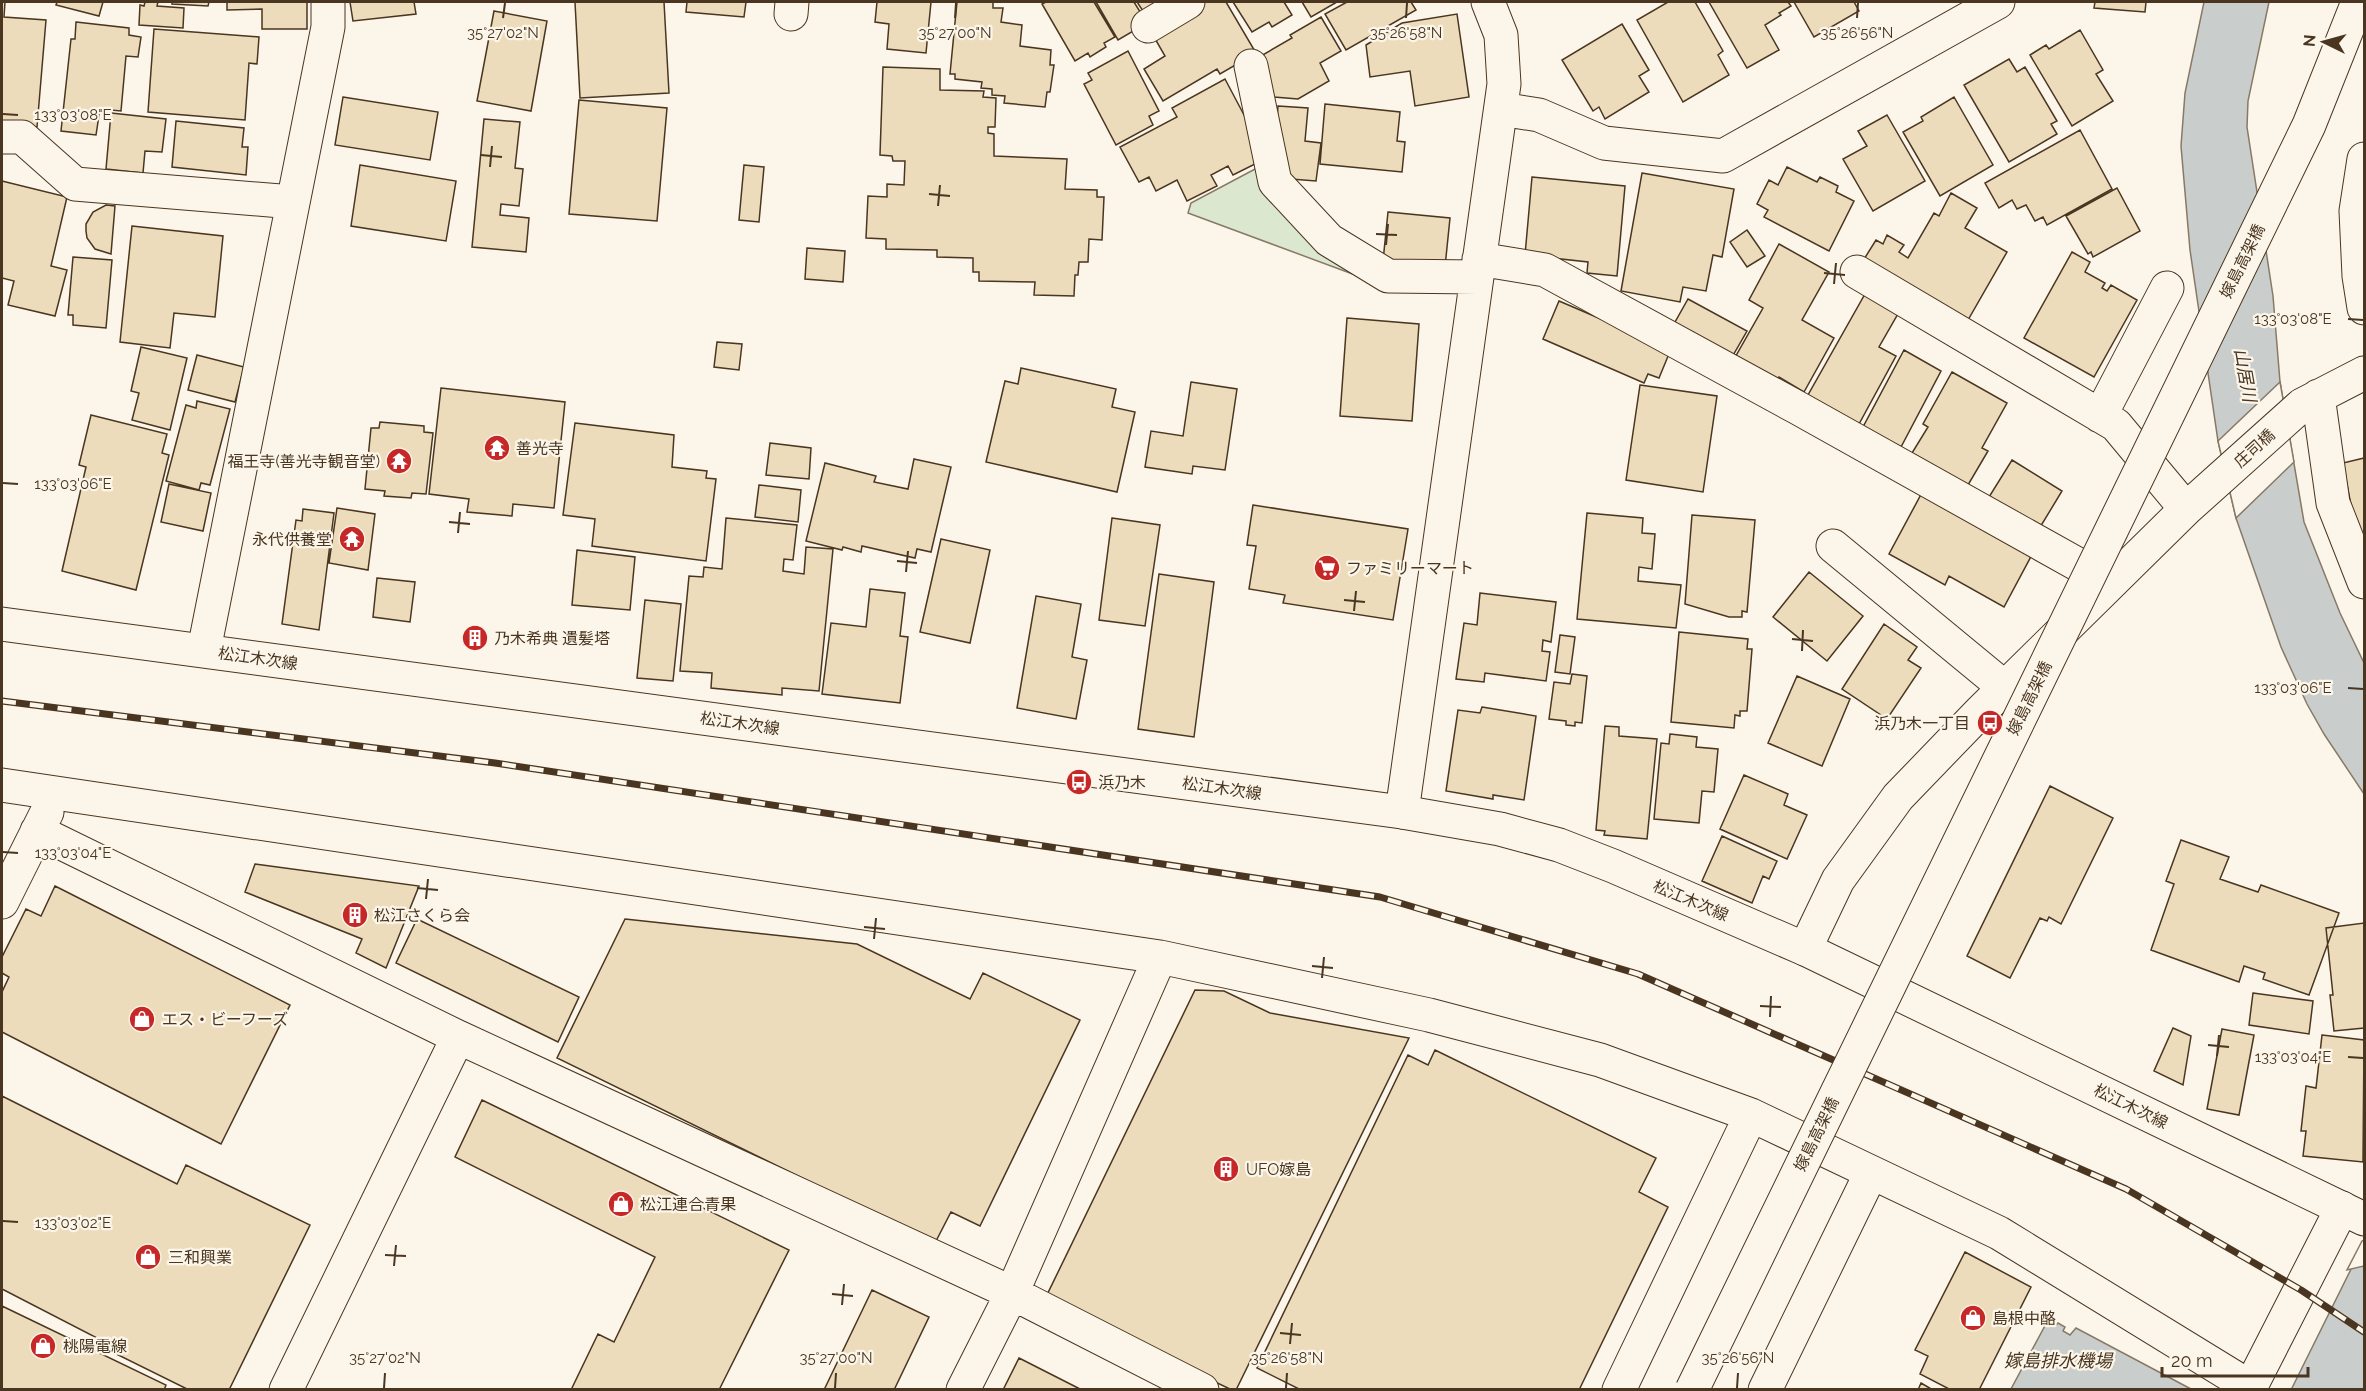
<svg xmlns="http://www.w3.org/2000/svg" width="2366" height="1391" font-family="Raleway,'Noto Sans JP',sans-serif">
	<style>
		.green { fill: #dce7d0; stroke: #887966; stroke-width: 1.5 }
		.water { fill: #c9cecd; stroke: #887966; stroke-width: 1.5 }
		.pier { fill: #fbf6e9; stroke: #887966; stroke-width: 1.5 }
		.building { fill: #ecdcbc; stroke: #4a3520; stroke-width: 1.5 }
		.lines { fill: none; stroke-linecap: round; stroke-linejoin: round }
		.minor-casing { stroke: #4a3520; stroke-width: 35 }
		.major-casing { stroke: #4a3520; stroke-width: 35 }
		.minor { stroke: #fbf6e9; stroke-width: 33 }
		.major { stroke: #fbf6e9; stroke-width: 33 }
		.rail-casing { stroke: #4a3520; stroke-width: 7 }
		.rail { stroke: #fbf6e9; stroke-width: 4.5; stroke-dasharray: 14; stroke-linecap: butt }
		.minor-bridge-casing { stroke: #4a3520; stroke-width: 35; stroke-linecap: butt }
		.minor-bridge { stroke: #fbf6e9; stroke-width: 33 }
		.ticks { fill: none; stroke: #4a3520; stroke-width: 2 }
		.labels { text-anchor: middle; stroke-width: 4.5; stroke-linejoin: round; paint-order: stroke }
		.street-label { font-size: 16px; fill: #4a3520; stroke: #fbf6e9 }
		.poi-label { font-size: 16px; fill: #4a3520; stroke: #fbf6e9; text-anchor: start }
		.water-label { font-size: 18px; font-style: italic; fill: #4a3520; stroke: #fbf6e9 }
		.ticks-label { font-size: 15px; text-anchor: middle; fill: #4a3520; stroke: #fbf6e9; stroke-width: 4.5; stroke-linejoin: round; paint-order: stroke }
	</style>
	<rect width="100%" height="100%" fill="#fbf6e9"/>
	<path class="green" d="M1257,168l101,108 -170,-63 3,-10z"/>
	<path class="water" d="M2204,2h65l-21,99 -1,26 26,169 7,86 24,140 36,91 24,50v131l-40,-60 -17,-30 -26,-57 -45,-129 -18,-77 -28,-191 -9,-104 4,-53z
		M2364,1243v146l-73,1z
		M2047,1322l8,4 3,-3 7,4 -2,4 7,4 6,-7 115,61h-180z"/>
	<path class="pier" d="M2280,382l14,80 -58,56 -18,-77z
		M2364,1240v26l-17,4 15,-29z"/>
	<path class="building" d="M2,2h3l-1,15 42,3 -9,107 -35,-4z
		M57,2h46l-4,14 -43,-11z
		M145,2h13l-1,4 27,2 -1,20 -44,-3 1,-20 4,1z
		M172,2h37l-1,4 -36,-2z
		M227,2h80v27h-45v-20l-35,1z
		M350,2h64l2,12 -63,7z
		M575,2h89l5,91 -89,5z
		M687,2h59l-2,15 -58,-5z
		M877,2h54l-5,51 -39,-4 2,-25 -14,-2z
		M957,2h36v6h10l-2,14 21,3 -2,21 31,4 -1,15h4l-4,27h-3l-2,15 -41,-4 1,-7 -13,-1v-6l-11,-1 1,-6 -27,-3v-5h-5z
		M1046,2h48l21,35 -11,6 2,4 -16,10 -2,-4 -13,8 -33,-57z
		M1096,2h38l13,21 -29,17z
		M1137,2h41l-29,18z
		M1204,2h22l30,51 -36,21 -3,-5 -54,32 -19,-32 21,-13 -11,-19z
		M1233,2h51l8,13 -20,12 -3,-5 -17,10z
		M1302,2h35l-26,15z
		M1347,2h64l5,8 -70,40 -21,-36z
		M1668,2h27l28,49 -5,4 11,20 -46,27 -46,-82z
		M1709,2h79l3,4 -12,7 2,2 -16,10 14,25 -32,18z
		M1794,2h60l5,9 -45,26z
		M2095,2h51l-1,10 -51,-4z
		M494,11l53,10 -16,90 -54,-10z
		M1457,14l12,83 -54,9 -5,-35 -40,6 -4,-32 36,-22z
		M1321,17l20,34 -21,12 9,18 -31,18 -24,-2 -20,-37 38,-22 -2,-3z
		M76,22l53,6v7l12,2 -3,20 -12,-1 -5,55 -21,-2 -4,26 -35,-4 10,-92h4z
		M1622,24l27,46 -10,6 10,16 -44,27 -6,-12 -6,4 -31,-51z
		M154,29l105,8 -2,27 -8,-1 -4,57 -97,-8z
		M2080,30l23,40 -7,4 17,27 -41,25 -42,-71 16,-10 3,4z
		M1128,51l31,60 -10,5 4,9 -37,20 -32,-61 8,-4 -4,-7z
		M2009,59l8,13 8,-5 32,54 -6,3 6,10 -48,28 -45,-77z
		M883,67l57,2v21l44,1 -1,6 13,1 -1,29h-7v6l6,1v22l73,3 -2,30 32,1v7h7l-2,43 -13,-1 -1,23h-9l-1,13h-3l-1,21 -40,-1 1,-13 -56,-1v-9h-6v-14l-36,-1v-7l-51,-1v-10l-20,-1 2,-42 19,1v-13l17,1 1,-24h-12l-1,-5 -12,-1z
		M1225,79l37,70 -3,13 -26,13 -5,-9 -17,9 6,11 -30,15 -10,-21 -21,11 -7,-14 -10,5 -19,-35 57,-30 -5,-9z
		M343,97l95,15 -8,48 -95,-15z
		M1954,97l39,68 -53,31 -37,-64 20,-11 -2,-4z
		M579,100l88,8 -10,113 -88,-7z
		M1325,104l75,8 -3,29 8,1 -3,30 -82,-8z
		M1278,106l30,2 -3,33 16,2 -5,38 -38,-3 -3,-32z
		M111,113l55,6 -4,33 -17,-1 -2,22 -37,-4z
		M1887,115l38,66 -52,30 -30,-52 24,-13 -9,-15z
		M484,119l36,3 -5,46 8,1 -4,37 -18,-2 -1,11 29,3 -3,34 -54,-5z
		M176,121l68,7 -2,19h6l-2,28 -74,-8z
		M2080,130l32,59 -65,36 -4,-8 -8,4 -9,-16 -9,4 -5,-9 -13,8 -14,-25z
		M360,165l96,16 -10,60 -95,-15z
		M744,165l20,2 -5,55 -20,-2z
		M1787,167l30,15 3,-5 18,9 -2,6 18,9 -25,50 -65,-34 4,-7 -11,-6 12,-24 9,5z
		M1642,173l92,16 -12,68 -9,-2 -7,36 -23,-4 -3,15 -59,-11z
		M1532,177l93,9 -8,90 -30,-3 1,-11 -63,-7z
		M2,181l65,16 -16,69 16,4 -12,46 -47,-11 6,-24 -12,-3z
		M2117,188l23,43 -47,26 -2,-5 -3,2 -22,-38z
		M1951,193l26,15 -12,20 42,24 -39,68 -107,-56 15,-24 7,4 4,-9 17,10 -5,7 9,6 26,-45 5,3z
		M106,205l9,1 -4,48 -16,-5 -8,-11 -1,-7v-7l7,-12z
		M1388,212l62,6 -5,49 -62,-6z
		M132,226l91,10 -8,81 -41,-4 -4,35 -50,-6z
		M1747,230l18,26 -18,11 -17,-25z
		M1779,244l50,28 -27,48 32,18 -30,54 -25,-15 -5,8 -41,-24 30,-53 -14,-8z
		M807,248l38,3 -2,31 -38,-3z
		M2072,252l18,10 -5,10 20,11 -3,5 5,3 4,-6 26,15 -43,77 -70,-39z
		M73,257l39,3 -6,68 -33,-3v-10h-5z
		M1865,294l34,18 -20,35 17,9 -37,68 -51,-29z
		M1688,299l59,32 -19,33 -58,-33z
		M1559,301l112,48 -12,29 -11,-4 -4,9 -101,-44z
		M1347,318l72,6 -7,97 -72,-5z
		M717,342l25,2 -3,26 -25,-3z
		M141,347l46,11 -17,72 -38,-10 7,-27 -8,-2z
		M1904,350l37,21 -40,76 -38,-20z
		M197,355l47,12 -9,35 -47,-12z
		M1021,368l95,21 -4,18 23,5 -18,80 -131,-30 19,-81 13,3z
		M1952,372l55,31 -25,45 6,3 -20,34 -56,-32 16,-26 -5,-3z
		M1191,382l46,7 -12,81 -32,-4 -1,8 -47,-7 6,-36 32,5z
		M1640,385l77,11 -14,96 -77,-12z
		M441,388l124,14 -11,106 -41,-4 -1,12 -45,-4 2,-13 -40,-5z
		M197,401l33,8 -20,76 -9,-2 -2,7 -33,-9 20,-76 10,3z
		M91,415l76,19 -5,19 7,2 -33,135 -74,-19 24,-104 -7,-2z
		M380,422l44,4v6l9,1 -7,61 -14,-1 -1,5 -27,-2 1,-5 -20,-2 6,-61h8z
		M575,423l99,12 -2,32 35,4 -1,7 10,1 -10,82 -114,-15 3,-27 -32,-4z
		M770,443l41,5 -2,31 -43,-4z
		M2364,458v78l-7,1 -14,-74z
		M914,459l37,8 -20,85 -14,-3 -2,9 -53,-12 -1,6 -18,-5 -1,3 -36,-9 19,-78 51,13 -2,6 34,7z
		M2012,460l50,31 -23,38 -50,-32z
		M169,484l42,9 -8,38 -42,-9z
		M759,485l42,5 -3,32 -43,-5z
		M1925,487l110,62 -31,58 -55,-31 -4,9 -56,-31z
		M1253,505l155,24 -15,91 -110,-17 2,-8 -36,-6 7,-43 -9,-1z
		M337,508l38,6 -7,56 -39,-7z
		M303,509l31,4 -15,117 -37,-6 14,-104 6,1z
		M1587,513l56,5 -1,15 13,1 -3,35 -13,-2 -1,14 43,4 -5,43 -99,-9z
		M1692,515l63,5 -8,92 -5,-1v6h-13l-44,-13z
		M726,518l71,7 -4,35 -9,-1 -1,12 21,3 2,-27 27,2 -14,142 -37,-3v7l-71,-7 1,-15 -32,-2 9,-95 14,1 1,-10 18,2z
		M1112,518l48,7 -15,101 -46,-6z
		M941,539l49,11 -20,93 -50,-11z
		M577,550l58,7 -5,53 -58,-5z
		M1809,572l54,44 -36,45 -54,-44z
		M1159,574l55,8 -20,155 -56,-8z
		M377,578l38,4 -5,40 -37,-5z
		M870,589l35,4 -5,43 8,1 -8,66 -78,-9 9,-71 35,4z
		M1480,593l76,9 -5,40 -8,-2 -1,11 8,1 -4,29 -61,-8 -1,9 -28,-3 8,-56 13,2z
		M1036,596l45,8 -9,53 15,3 -11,59 -59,-11z
		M645,600l36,4 -8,77 -36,-3z
		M1884,624l33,23 -9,13 13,8 -34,51 -45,-30z
		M465,631l20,1v13l-21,-1z
		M1679,632l69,7 -1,10h5l-5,62h-7v5l-5,-1 -1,13 -63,-6z
		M1560,635l15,2 -5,37 -15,-2z
		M1572,674l15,2 -5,47 -7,-1v4l-9,-1v-4l-17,-2 5,-37 16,2z
		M1797,676l53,23 -28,67 -54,-23z
		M1482,707l54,9 -12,84 -31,-5v4l-47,-8 12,-81 22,3z
		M1605,726l14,1v9l38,3 -10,100 -43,-4 1,-4 -9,-1z
		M1670,734l27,3 -1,10 22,2 -4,43 -12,-1 -3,32 -45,-4 7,-76 8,1z
		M1744,775l44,19 -4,11 23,10 -20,44 -67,-30z
		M2050,786l63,32 -52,106 -12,-7 -2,4 -7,-3 -30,60 -43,-22z
		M1722,836l55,25 -8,18 -6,-3 -11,27 -50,-22z
		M2181,840l48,17 -9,22 38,13 3,-7 78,28 -30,82 -46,-16 2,-6 -21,-7 -5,16 -88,-32 23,-66 -8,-3z
		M255,864l164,22 -33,82 -30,-15 6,-14 -117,-47z
		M55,886l235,119 -69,139 -219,-112v-40l7,-15 -7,-4v-16l24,-48 15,7z
		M417,919l162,78 -21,45 -162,-79z
		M625,919l232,25 113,55 13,-26 97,47 -100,206 -29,-14 -16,31 -378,-185z
		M2364,923v105l-30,3 -4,-36h3l-7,-67z
		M1195,990l29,1 46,22 139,25 -173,352h-4l-188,-89z
		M2253,993l60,8 -4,33 -60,-9z
		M2173,1028l18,8 -8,49 -29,-14z
		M2222,1029l32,6 -15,80 -32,-6z
		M2322,1035l42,5 -1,122 -60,-6 3,-25h-5l5,-45 10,2z
		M1435,1050l221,108 -17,34 29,15 -89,183h-278l-44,-22 151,-313 20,10z
		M2,1096l175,88 9,-19 124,60 -81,165h-40l-91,-45 3,-5 -99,-51z
		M482,1100l307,150 -70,140h-148l27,-56 16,8 41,-85 -200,-100z
		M1965,1252l66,35 -52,103h-28l-31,-16 8,-18 -13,-6z
		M872,1290l57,27 -35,73h-70z
		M2,1306l164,79 -2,5h-162z
		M1019,1358l63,32h-79z
		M1921,1383l12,7h-15z"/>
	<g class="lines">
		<g class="minor-casing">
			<path id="minor" d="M791,14l1,-12
				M1148,26l40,-24
				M1251,66l24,116 54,58 59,36 89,1
				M1501,109l38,6 65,28 119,13 275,-154
				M2,137h20l53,47 218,18
				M2364,159l-8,52 3,65 5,32
				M1479,259l66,11 253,138 313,175
				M1857,272l259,153 70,84
				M2318,396l15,107 31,79
				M2100,416l67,-128
				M1833,546l171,141
				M204,650l124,-623v-25
				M2,785l1158,172 269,58 171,45 151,55 248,118 251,154
				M1402,812l102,-728 -3,-49 -13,-33
				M37,831l421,206 554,256 190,97
				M2,902l45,-90
				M1805,949l33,-69 60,-83 83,-86 205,-202 116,-104 62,-32
				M286,1390l172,-353
				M963,1390l49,-97 148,-336
				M1619,1390l132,-275
				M1765,1390l106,-217
				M2249,1390l93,-182"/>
		</g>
		<g class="major-casing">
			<path id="major" d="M2,624l1400,188 98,17 59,16 54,21 192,83 559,270"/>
		</g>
		<use href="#minor" class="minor"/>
		<use href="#major" class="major"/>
		<g class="rail-casing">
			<path id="rail" d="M2,701l493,62 885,134 258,77 488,215 175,101 63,42"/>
		</g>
		<use href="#rail" class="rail"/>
		<g class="minor-bridge-casing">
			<path id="minor-bridge" d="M1692,1390l617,-1265 49,-123"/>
		</g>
		<use href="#minor-bridge" class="minor-bridge"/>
	</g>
	<path class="ticks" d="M503,18l2,-15M955,18l1,-15M1406,18l1,-15M1857,18l1,-15M3,114l15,1M481,155l21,2M490,167l2,-21M929,194l21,2M938,206l2,-21M1376,234l21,1M1386,245l2,-21M1824,273l21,2M1834,284l2,-21M2348,319l15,1M3,483l15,1M449,522l21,2M458,533l2,-21M897,561l20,2M906,572l2,-21M1344,600l21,2M1354,611l2,-20M1792,639l21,2M1802,651l1,-21M2348,688l15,1M3,852l15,1M417,888l21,2M426,899l2,-20M864,927l21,2M874,939l2,-21M1312,966l21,2M1322,978l2,-21M1760,1006l21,1M1770,1017l1,-21M2208,1045l21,2M2217,1056l2,-21M2348,1057l15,1M3,1221l15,1M385,1255l21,1M394,1266l2,-21M832,1294l21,2M842,1305l2,-21M1280,1333l21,2M1290,1344l2,-21M384,1388l1,-15M835,1388l1,-15M1286,1388l1,-15M1737,1388l1,-15"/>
	<defs>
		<g id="temple-disc" transform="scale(1.35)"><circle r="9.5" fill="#c62828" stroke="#fbf6e9"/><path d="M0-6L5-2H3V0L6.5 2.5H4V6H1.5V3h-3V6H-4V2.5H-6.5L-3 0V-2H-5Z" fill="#fff"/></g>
		<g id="supermarket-disc" transform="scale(1.35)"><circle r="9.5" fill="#c62828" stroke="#fbf6e9"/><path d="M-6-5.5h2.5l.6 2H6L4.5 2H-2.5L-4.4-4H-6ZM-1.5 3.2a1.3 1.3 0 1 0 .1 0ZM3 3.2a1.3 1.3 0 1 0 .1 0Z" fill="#fff"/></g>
		<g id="building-disc" transform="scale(1.35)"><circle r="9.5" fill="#c62828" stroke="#fbf6e9"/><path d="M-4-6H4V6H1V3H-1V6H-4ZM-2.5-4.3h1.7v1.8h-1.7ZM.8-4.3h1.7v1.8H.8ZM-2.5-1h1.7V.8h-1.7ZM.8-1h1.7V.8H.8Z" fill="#fff"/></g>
		<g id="bus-disc" transform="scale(1.35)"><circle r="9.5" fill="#c62828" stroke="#fbf6e9"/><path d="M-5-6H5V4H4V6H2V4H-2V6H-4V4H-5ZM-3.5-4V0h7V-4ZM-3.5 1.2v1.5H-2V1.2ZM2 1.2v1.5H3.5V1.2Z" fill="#fff"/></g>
		<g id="shop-disc" transform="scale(1.35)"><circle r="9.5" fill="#c62828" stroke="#fbf6e9"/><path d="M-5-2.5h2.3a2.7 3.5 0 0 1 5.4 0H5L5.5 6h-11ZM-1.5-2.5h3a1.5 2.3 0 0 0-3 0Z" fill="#fff"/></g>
	</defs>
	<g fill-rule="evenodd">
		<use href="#temple-disc" x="497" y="448"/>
		<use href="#temple-disc" x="399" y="461"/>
		<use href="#temple-disc" x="352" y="539"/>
		<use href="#supermarket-disc" x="1327" y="568"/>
		<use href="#building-disc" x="475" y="638"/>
		<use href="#bus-disc" x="1990" y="723"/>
		<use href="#bus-disc" x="1079" y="782"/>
		<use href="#building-disc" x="355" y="915"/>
		<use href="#shop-disc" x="142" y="1019"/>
		<use href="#building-disc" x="1226" y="1169"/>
		<use href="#shop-disc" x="621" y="1204"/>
		<use href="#shop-disc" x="148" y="1257"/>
		<use href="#shop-disc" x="1973" y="1318"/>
		<use href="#shop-disc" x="43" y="1346"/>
	</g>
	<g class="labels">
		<g class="street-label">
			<text transform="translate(2242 261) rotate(-64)" y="6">嫁島高架橋</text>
			<text transform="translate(2254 448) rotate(-42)" y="6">庄司橋</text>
			<text transform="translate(258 658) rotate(8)" y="6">松江木次線</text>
			<text transform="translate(2029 698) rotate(-64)" y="6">嫁島高架橋</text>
			<text transform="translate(740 723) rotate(8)" y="6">松江木次線</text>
			<text transform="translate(1222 788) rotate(8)" y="6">松江木次線</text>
			<text transform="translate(1691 900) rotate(23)" y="6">松江木次線</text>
			<text transform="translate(2131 1106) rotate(26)" y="6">松江木次線</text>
			<text transform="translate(1816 1134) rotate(-64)" y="6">嫁島高架橋</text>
		</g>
		<g class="poi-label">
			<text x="516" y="454">善光寺</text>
			<text x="380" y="467" text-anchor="end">福王寺(善光寺観音堂)</text>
			<text x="332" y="545" text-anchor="end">永代供養堂</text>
			<text x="1346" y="574">ファミリーマート</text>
			<text x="494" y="644">乃木希典 遺髪塔</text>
			<text x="1970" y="729" text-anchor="end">浜乃木一丁目</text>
			<text x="1098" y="788">浜乃木</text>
			<text x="374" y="921">松江さくら会</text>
			<text x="162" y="1025">エス・ビーフーズ</text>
			<text x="1246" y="1175">UFO嫁島</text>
			<text x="640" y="1210">松江連合青果</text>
			<text x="168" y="1263">三和興業</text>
			<text x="1992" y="1324">島根中酪</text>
			<text x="63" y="1352">桃陽電線</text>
		</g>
		<g class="water-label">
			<text transform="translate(2245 375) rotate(80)" y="6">山居川</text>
			<text x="2058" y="1367">嫁島排水機場</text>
		</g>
	</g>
	<g class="ticks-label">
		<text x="503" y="38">35°27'02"N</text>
		<text x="955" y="38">35°27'00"N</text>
		<text x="1406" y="38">35°26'58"N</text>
		<text x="1857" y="38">35°26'56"N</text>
		<text x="73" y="120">133°03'08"E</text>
		<text x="2293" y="324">133°03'08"E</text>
		<text x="73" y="489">133°03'06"E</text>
		<text x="2293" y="693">133°03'06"E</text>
		<text x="73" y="858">133°03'04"E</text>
		<text x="2293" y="1062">133°03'04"E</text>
		<text x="73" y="1228">133°03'02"E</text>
		<text x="385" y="1363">35°27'02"N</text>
		<text x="836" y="1363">35°27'00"N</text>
		<text x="1287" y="1363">35°26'58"N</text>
		<text x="1738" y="1363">35°26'56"N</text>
	</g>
	<rect width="2366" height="1391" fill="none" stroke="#4a3520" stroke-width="6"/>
	<g transform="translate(2324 42) rotate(275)" stroke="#fbf6e9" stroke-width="4.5" paint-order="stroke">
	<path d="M0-4.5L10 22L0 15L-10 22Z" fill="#4a3520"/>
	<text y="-9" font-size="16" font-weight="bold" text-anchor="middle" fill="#4a3520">N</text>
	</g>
	<path d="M2162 1367v9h146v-9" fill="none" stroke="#4a3520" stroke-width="3"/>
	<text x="2171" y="1367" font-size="18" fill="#4a3520" stroke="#fbf6e9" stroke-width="4.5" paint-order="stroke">20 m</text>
</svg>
